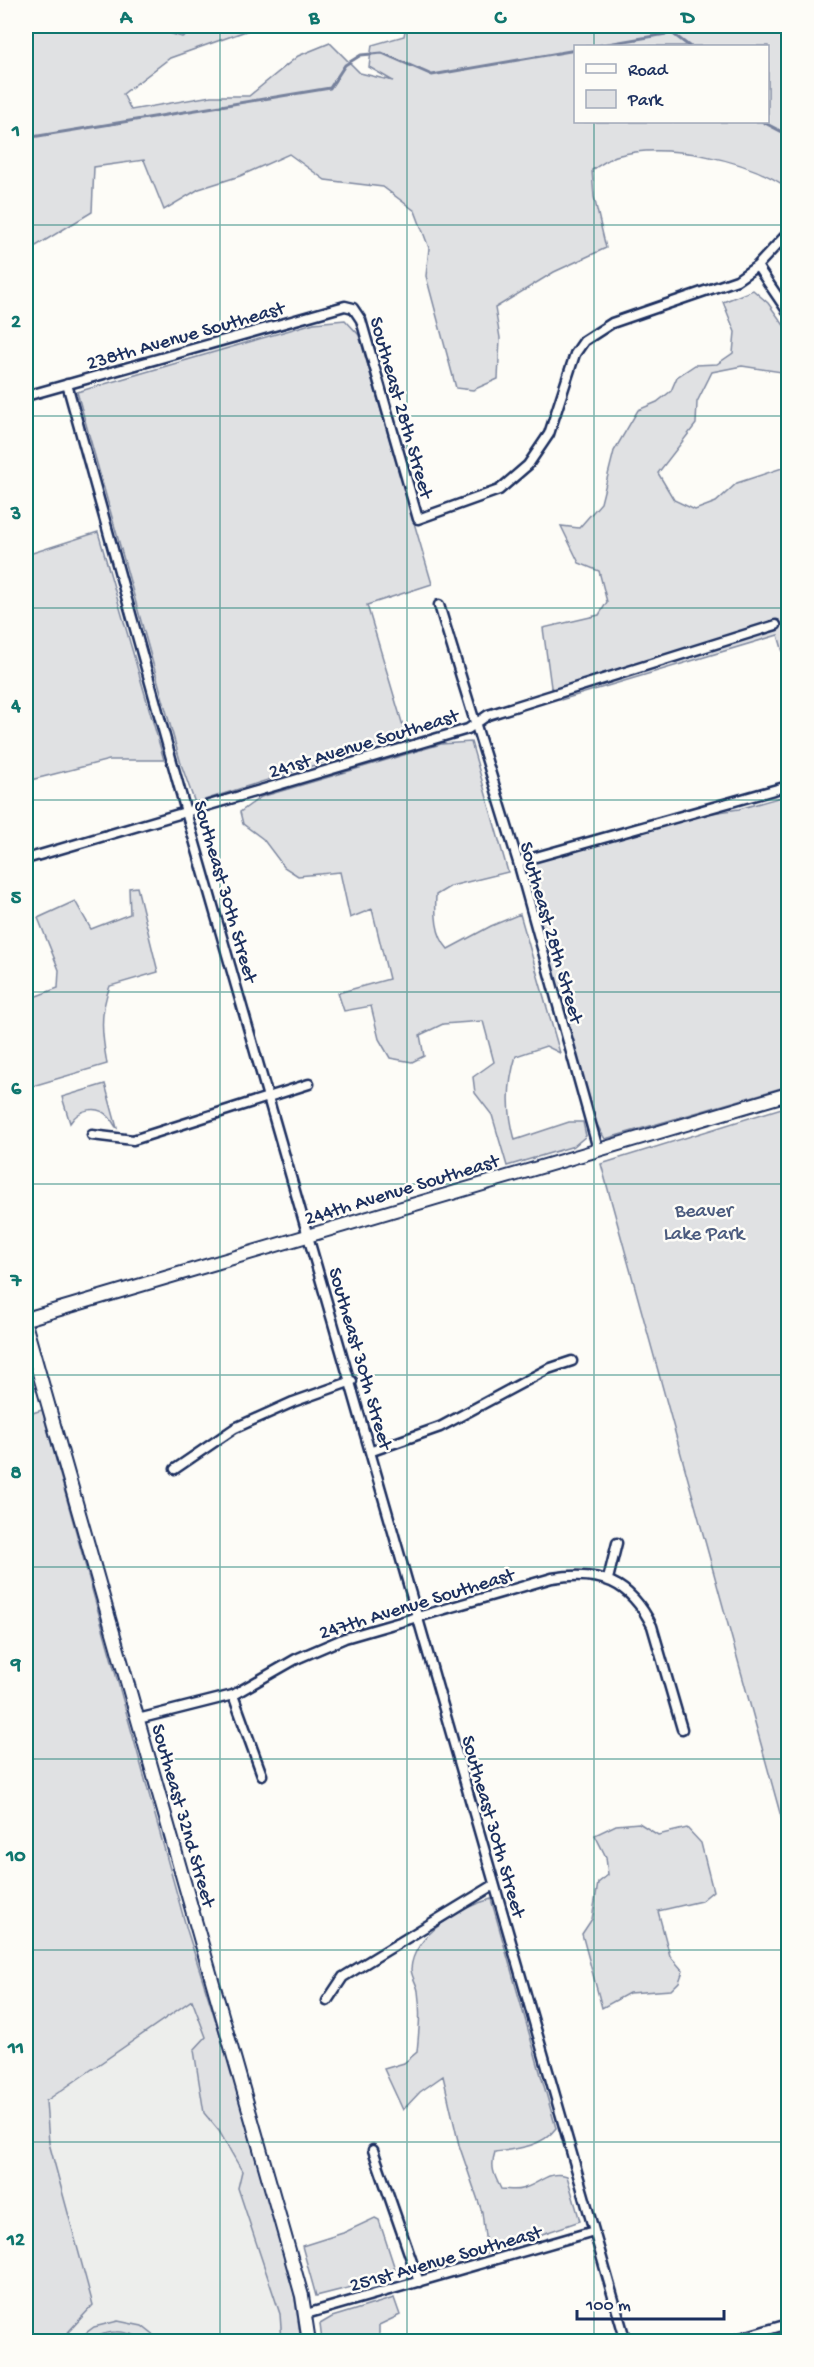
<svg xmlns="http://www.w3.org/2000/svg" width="814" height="2367" font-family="'Gochi Hand',sans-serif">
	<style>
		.built { fill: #edeeec }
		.green { fill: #e0e1e3; stroke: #7e88a0; stroke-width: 1.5; fill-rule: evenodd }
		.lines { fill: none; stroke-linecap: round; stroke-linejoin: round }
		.stream { stroke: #76819c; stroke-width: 3 }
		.street-casing { stroke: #1b2f5e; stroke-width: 13 }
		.secondary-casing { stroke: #1b2f5e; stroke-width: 16 }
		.street { stroke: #fdfcf7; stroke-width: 8 }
		.secondary { stroke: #fdfcf7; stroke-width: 12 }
		.grid { fill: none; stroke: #0f766e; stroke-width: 1.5; stroke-opacity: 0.55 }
		.labels { text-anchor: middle; stroke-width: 5; stroke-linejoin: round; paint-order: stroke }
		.street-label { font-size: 20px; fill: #1b2f5e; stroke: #fdfcf7 }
		.park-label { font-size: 20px; fill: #4c5c7f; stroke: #fdfcf7 }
		.neatline { fill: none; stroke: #0f766e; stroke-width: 2 }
		.grid-label { font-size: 20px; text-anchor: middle; font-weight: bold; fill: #0f766e }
	</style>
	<rect width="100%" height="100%" fill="#fdfcf7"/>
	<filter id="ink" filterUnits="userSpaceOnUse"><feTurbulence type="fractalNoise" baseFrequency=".0167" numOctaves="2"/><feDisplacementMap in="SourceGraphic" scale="12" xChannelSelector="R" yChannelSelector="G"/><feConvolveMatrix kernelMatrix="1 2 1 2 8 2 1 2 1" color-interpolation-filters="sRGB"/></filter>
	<g filter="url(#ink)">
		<path class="built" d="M192,2000l14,37 -2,76 15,18 23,40 -4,17 42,126 2,27h-256v-226z"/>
		<path class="green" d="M26,26h134l-1,4 23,7 26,-11h52l-90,32 -47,36 8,16 80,-14h38l49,-40 32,-13 30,30 33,8 -24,-14 3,-22 32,-9 2,-10h382v162c-41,-29 -123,-46 -172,-32 -8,3 -17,10 -24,14l2,27 12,51 -52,24 -59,36 5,30 -2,41 -25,11 -17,-2 -30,-112 3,-28 -14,-37 -32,-24 -58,-7 -36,-26 -49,22 -41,13 -35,21 -20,-50 -50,7 -2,45 -56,34 -10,-2zM576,46h192v76h-192z
			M753,290l15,13 20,28v42l-46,-7 -30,6 -15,30 -1,22 -38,49 16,27 21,10 21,-8 21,-19 51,-17v203l-10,-34 -217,65 -10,-13 -8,-59 56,-13 8,-13 -8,-31 -20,-8 -18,-37 18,2 22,-25 13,-52 24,-41 19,-8 14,-11 6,-14 18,-12 22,-1 16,-11 2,-21 -12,-30z
			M345,320l14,15 73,249 -65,21 39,131 -211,67 -14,-39 -104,-372 237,-69z
			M98,532l66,228h-55l-82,21 -1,-226z
			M471,742l37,130 -57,14 -15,9c-1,19 -1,40 12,54l43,-23 29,-12 40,139 -14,-7 -30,10c-9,30 -9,54 -1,84l54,-18h14l3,14 -12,10 -67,20 -15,-51 -17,-22 -2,-16 21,-15 -11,-41 -40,3 -23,11 4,21 -12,6 -22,-4 -11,-19 -8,-33 -27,5 -6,-18 51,-14 -17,-70 -22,9 -10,-46 -42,4 -14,-9 -21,-28 -20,-15 -3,-12 21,-15 180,-53z
			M788,795v291l-183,53 -10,-18 -69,-233 -3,-14 6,-10 177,-50 33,-5z
			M137,887l21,85 -48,14c-11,28 -8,49 -3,78l-81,24v-88l32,-12 1,-18 -21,-52 37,-17 16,28 39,-15 -1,-26z
			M105,1084l12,44c-3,-2 -4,-7 -8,-11 -12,-13 -30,-8 -39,6l-8,-26z
			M788,1106v736l-187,-678z
			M42,1410l145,520 49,155 56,194 9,62h-19l-2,-27 -42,-126 4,-17 -23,-40 -15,-18 -10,-63 12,-13 -14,-37 -146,101 3,42 44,162 -33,36 -34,1v-927z
			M639,1823l19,12 29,-7 14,15 12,48 -12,10 -43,10 12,45 13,15 -4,11 -8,8 -42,3 -27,15 -20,-74 10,-15 6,-36 10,-8 -2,-18 -11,-22 21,-10z
			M491,1899l65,229c-14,19 -39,21 -61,24 -5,15 -1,23 6,37 6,0 14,2 20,0 18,-4 26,-19 46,-13l13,45 -93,32 -5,-41 -23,-67 -16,-69 -23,16 -17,18 -19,-41 20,-6 13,-11c2,-21 4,-40 1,-61 -1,-7 -7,-15 -7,-22 2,-34 50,-62 80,-70z
			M375,2218l4,2 16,49 -4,8 -75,19 -14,-50 41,-13z
			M394,2298l6,17 -21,10v16h-57l-2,-17 12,-7z
			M118,2321l24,5 19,15c-19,1 -27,-10 -45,-9 -17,0 -22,10 -41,9l19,-14z"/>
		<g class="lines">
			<path class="stream" d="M596,46l76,-13 17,13
				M763,122l25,13
				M26,138l304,-50 15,-23 16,-10 21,-2 50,22 144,-25"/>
			<g class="street-casing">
				<path id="street" d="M757,266l31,46
					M67,384l119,428 440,1530
					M26,396l319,-90 8,2 8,12 57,199 81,-29 29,-25 21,-31 26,-80 9,-13 28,-18 125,-43 20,-14 31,-33
					M439,605l79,257 80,287
					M26,859l442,-130 20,-14 288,-90
					M518,862l270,-76
					M92,1135l41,5 176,-56
					M372,1451l68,-24 108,-58 24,-8
					M175,1469l60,-41 58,-26 59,-21
					M608,1579l9,-36
					M233,1695l29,80
					M138,1719l95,-24 63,-36 49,-21 207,-60c48,-8 78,3 100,48l30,103
					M327,2001l16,-24 151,-92
					M373,2150l46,132
					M306,2314l288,-83
					M727,2342l61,-18"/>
			</g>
			<g class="secondary-casing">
				<path id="secondary" d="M26,1319l762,-225
					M26,1327l276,969 7,46"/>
			</g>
			<use href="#street" class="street"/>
			<use href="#secondary" class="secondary"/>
		</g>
	</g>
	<path class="grid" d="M220,26v2316M407,26v2316M594,26v20M594,122v2220M26,225h762M26,416h762M26,608h762M26,800h762M26,992h762M26,1184h762M26,1375h762M26,1567h762M26,1759h762M26,1950h762M26,2142h762"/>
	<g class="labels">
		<g class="street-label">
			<text transform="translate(185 334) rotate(-16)" y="7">238th Avenue Southeast</text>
			<text transform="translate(403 407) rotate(74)" y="7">Southeast 28th Street</text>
			<text transform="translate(363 742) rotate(-17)" y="7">241st Avenue Southeast</text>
			<text transform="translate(227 891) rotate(74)" y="7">Southeast 30th Street</text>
			<text transform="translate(553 932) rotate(74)" y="7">Southeast 28th Street</text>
			<text transform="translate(401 1188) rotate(-17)" y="7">244th Avenue Southeast</text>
			<text transform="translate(362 1358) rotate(74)" y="7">Southeast 30th Street</text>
			<text transform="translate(416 1602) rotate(-17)" y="7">247th Avenue Southeast</text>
			<text transform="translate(185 1815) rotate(74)" y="7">Southeast 32nd Street</text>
			<text transform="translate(495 1826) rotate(74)" y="7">Southeast 30th Street</text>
			<text transform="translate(445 2257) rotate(-16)" y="7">251st Avenue Southeast</text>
		</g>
		<g class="park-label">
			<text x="704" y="1216">Beaver<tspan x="704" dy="23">Lake Park</tspan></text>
		</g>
	</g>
	<rect width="814" height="2367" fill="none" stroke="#fdfcf7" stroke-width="66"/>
	<rect x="574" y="45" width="195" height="78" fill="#fdfcf7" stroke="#a3aaba" stroke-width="1.5"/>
	<rect x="586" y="64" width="30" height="9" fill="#fdfcf7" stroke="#a3aaba" stroke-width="1.5"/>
	<text x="628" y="75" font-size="18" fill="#1b2f5e">Road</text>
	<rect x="586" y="90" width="30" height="18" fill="#e0e1e3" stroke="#a3aaba" stroke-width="1.5"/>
	<text x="628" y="105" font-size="18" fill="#1b2f5e">Park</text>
	<path d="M577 2310v9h147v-9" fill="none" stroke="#1b2f5e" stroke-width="3"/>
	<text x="586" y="2310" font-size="18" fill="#1b2f5e" stroke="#fdfcf7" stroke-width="4.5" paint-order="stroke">100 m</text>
	<rect x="33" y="33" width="748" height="2301" class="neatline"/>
	<g class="grid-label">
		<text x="126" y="23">A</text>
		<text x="314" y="23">B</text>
		<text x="500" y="23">C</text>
		<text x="688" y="23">D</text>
		<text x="16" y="136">1</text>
		<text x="16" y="327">2</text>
		<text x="16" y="519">3</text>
		<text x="16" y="711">4</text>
		<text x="16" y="903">5</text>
		<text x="16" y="1094">6</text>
		<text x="16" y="1286">7</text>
		<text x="16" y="1478">8</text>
		<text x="16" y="1670">9</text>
		<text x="16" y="1861">10</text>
		<text x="16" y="2053">11</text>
		<text x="16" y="2245">12</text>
	</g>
</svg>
